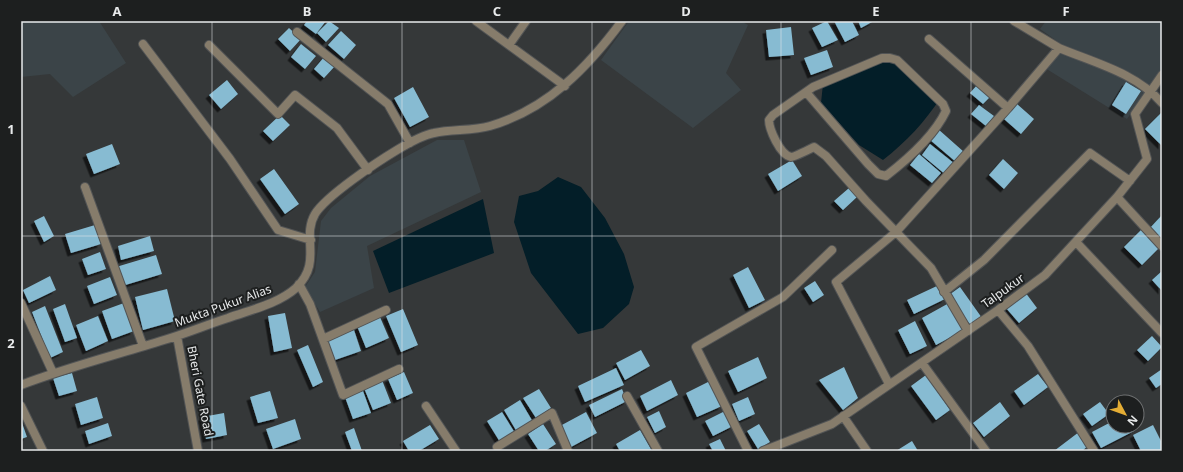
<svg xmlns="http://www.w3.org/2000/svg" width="1183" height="472" font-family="'Noto Sans',sans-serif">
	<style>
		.built { fill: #3b4448 }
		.water { fill: #031e28 }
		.building { fill: #87bbd2; filter: url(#shadow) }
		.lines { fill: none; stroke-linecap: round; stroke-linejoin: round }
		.minor-casing { stroke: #525455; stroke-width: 10 }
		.minor { stroke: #867c6b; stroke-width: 8 }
		.grid { fill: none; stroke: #e8eaeb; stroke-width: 1; stroke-opacity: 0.55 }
		.labels { text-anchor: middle; stroke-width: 4; stroke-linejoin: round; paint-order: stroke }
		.street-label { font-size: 12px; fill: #e8eaeb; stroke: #1d1f1f }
		.neatline { fill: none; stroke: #e8eaeb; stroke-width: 1.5 }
		.grid-label { font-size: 13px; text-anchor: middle; font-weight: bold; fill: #e8eaeb }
	</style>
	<defs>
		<filter id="shadow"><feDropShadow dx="-3.5" dy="3.5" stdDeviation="0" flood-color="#0009"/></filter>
	</defs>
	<rect width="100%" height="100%" fill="#353839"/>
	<path class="built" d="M21,21h78l27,42 -53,34 -23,-23 -29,3z
		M629,21h112l7,4 -22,48 15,17 -48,38 -92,-68z
		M1046,21h116v47l-35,51 -82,-51 19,-22 -24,-17z
		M437,140h27l17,52 -114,54 7,42 -54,24 -15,-25 10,-15 6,-51 10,-13 39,-32z"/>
	<path class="water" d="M899,57l42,40c-16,25 -35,45 -58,63l-24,-15 -38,-42 2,-19 47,-25z
		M558,177l23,10 24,31 19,36 10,33 -5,17 -26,24 -25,6 -47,-61 -17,-51 5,-26 19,-5z
		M483,199l11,54 -105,40 -16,-42z"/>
	<path class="building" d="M307,21h19l-10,13 -12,-9z
		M329,21l10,7 -13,14 -9,-9z
		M827,21l11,19 -16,7 -10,-19z
		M834,21h18l7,14 -14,7z
		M858,21h16l-13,7z
		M791,27l3,28 -25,2 -3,-27z
		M289,28l12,11 -11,12 -12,-12z
		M341,31l15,14 -12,14 -16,-14z
		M301,44l15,12 -11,13 -14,-12z
		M827,50l6,17 -22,8 -7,-17z
		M325,56l10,10 -11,12 -10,-9z
		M227,80l11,14 -17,15 -12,-14z
		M1126,82l15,9 -15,23 -14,-9z
		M978,84l13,12 -8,8 -13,-11z
		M413,87l16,30 -19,10 -16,-29z
		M1017,104l17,15 -13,15 -17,-15z
		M979,105l15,11 -8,10 -15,-12z
		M1161,113h1v33l-17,-17z
		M280,115l10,10 -17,16 -10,-10z
		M938,129l26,23 -8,10 -27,-23z
		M112,144l8,20 -26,10 -8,-20z
		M930,144l25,20 -9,11 -24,-20z
		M919,154l22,19 -9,10 -22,-18z
		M1003,159l15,14 -14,16 -15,-14z
		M792,160l10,16 -24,15 -10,-17z
		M274,169l25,35 -14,10 -25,-35z
		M849,188l8,9 -14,13 -9,-9z
		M1162,215v25l-12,-12z
		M44,216l10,20 -10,6 -10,-21z
		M95,225l6,19 -30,9 -6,-19z
		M1141,230l18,18 -17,17 -18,-18z
		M150,236l4,15 -33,9 -3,-14z
		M100,252l6,17 -18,6 -6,-16z
		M156,255l6,19 -40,12 -6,-19z
		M748,267l17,33 -16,8 -16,-33z
		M1162,271v20l-10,-11z
		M50,276l6,14 -27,13 -6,-13z
		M110,277l7,18 -23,9 -7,-18z
		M815,281l9,14 -11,7 -9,-14z
		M939,285l6,14 -31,15 -7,-14z
		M960,287l22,31 -11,8 -22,-31z
		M167,289l8,32 -32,9 -8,-33z
		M1025,292l12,16 -18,15 -13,-15z
		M124,303l10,28 -22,8 -10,-28z
		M949,303l15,27 -28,15 -14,-27z
		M65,304l12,34 -12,4 -12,-33z
		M45,306l18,46 -13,6 -18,-46z
		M403,309l15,36 -17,7 -15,-36z
		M285,313l7,35 -18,4 -6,-36z
		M98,316l10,25 -22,10 -10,-26z
		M380,317l9,21 -23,10 -9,-22z
		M915,321l12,25 -17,8 -12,-24z
		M354,330l7,21 -26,9 -8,-21z
		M1152,336l10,11 -14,14 -11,-11z
		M308,345l15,37 -10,5 -16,-37z
		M641,350l9,16 -25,14 -9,-17z
		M758,357l9,21 -29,14 -10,-21z
		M844,367l14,31 -15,12 -24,-30z
		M616,368l8,17 -39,17 -7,-16z
		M1162,369v15l-6,4 -7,-10z
		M404,372l9,21 -16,7 -9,-21z
		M72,373l5,18 -18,5 -6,-18z
		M1038,374l10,13 -24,18 -10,-14z
		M926,375l24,35 -14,10 -25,-34z
		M382,380l9,23 -18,7 -9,-22z
		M671,380l7,15 -31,16 -7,-15z
		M710,381l12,25 -25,11 -11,-24z
		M539,389l12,19 -15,10 -13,-20z
		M622,389l5,12 -32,16 -6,-12z
		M270,391l8,27 -20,5 -8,-26z
		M363,391l8,22 -18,6 -8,-22z
		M97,397l6,21 -22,7 -6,-21z
		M748,397l7,17 -16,7 -7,-17z
		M520,400l13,22 -16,10 -13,-22z
		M1000,402l10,14 -26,21 -11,-14z
		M1100,402l9,12 -17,12 -9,-12z
		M659,411l7,16 -11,6 -8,-16z
		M725,411l8,15 -20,10 -8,-15z
		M502,412l13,21 -15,9 -13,-21z
		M586,412l11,21 -26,14 -11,-21z
		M224,413l3,22 -21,4 -4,-22z
		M295,419l6,20 -28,10 -7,-20z
		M21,420l6,17 -6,2z
		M1113,421v5h19l2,5 -33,17 -9,-16z
		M108,423l4,13 -23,8 -4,-13z
		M543,424l13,20 -11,7h-6l-11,-17z
		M759,424l11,18 -12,7 -11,-18z
		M430,425l9,14 -20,12h-10l-6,-10z
		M1153,425l9,18v8h-21l-8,-16z
		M354,428l8,23h-10l-7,-19z
		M640,430l12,21h-32l-4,-7z
		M1079,432l10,13 -7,6h-28z
		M720,439l6,12h-13l-4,-7z
		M912,441l6,10h-22z"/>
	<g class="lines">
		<g class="minor-casing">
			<path id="minor" d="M476,21l89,65
				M1014,21l45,27
				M297,32l91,72 22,39
				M929,39l79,69
				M143,44l87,115 48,71 33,10
				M209,45l69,69 17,-19 42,33 31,42
				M509,45l17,-24
				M806,92l62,72 10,10 8,2c22,-17 48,-40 60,-65l-3,-7 -46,-44 -7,-2h-8l-69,29 -40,28 -4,5c0,9 11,35 22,37 3,0 19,-8 23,-10l12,9 40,45 65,67 37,63
				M85,187l58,159
				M1117,197l45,49
				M1076,242l86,91
				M299,284l11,20 33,91 56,-26
				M944,292l40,-32 106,-107 40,28
				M21,303l32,70
				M998,310l30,36 66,105
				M177,336l21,115
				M323,339l63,-29
				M922,363l64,88
				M889,384l-53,-102 60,-50 112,-124 51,-60c36,15 77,25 103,55
				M21,385c47,-18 95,-30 143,-45 21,-6 42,-15 64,-22 22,-8 50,-14 68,-30 27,-26 5,-50 19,-74 11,-18 62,-52 82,-64 10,-6 25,-15 37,-17 18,-4 38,-2 56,-7 58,-17 98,-59 132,-105
				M627,396l31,55
				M21,406l22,45
				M426,406l30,45
				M843,416l24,35
				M497,447l55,-34 16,38
				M748,451l-52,-104 87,-50 49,-47
				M763,451l69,-27 166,-114 47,-35 72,-78 30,-38 -12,-45 27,-39"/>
		</g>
		<use href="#minor" class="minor"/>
	</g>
	<path class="grid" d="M212,21v430M402,21v430M592,21v430M781,21v430M971,21v430M21,236h1141"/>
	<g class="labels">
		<g class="street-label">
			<text transform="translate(1003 291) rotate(-36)" y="4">Talpukur</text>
			<text transform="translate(223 306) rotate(-20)" y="4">Mukta Pukur Alias</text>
			<text transform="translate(200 391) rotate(79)" y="4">Bheri Gate Road</text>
		</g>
	</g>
	<rect width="1183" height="472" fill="none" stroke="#1d1f1f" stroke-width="44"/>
	<g transform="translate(1125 414) rotate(131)"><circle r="19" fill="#1d1f1f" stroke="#6e7071"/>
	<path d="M0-3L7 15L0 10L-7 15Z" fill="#e4ad35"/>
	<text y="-6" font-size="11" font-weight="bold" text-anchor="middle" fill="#e8eaeb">N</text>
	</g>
	<rect x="22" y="22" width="1139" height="428" class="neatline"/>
	<g class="grid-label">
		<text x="117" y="16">A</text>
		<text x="307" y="16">B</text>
		<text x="497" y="16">C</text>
		<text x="686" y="16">D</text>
		<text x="876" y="16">E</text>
		<text x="1066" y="16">F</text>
		<text x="11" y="134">1</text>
		<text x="11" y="348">2</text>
	</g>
</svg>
